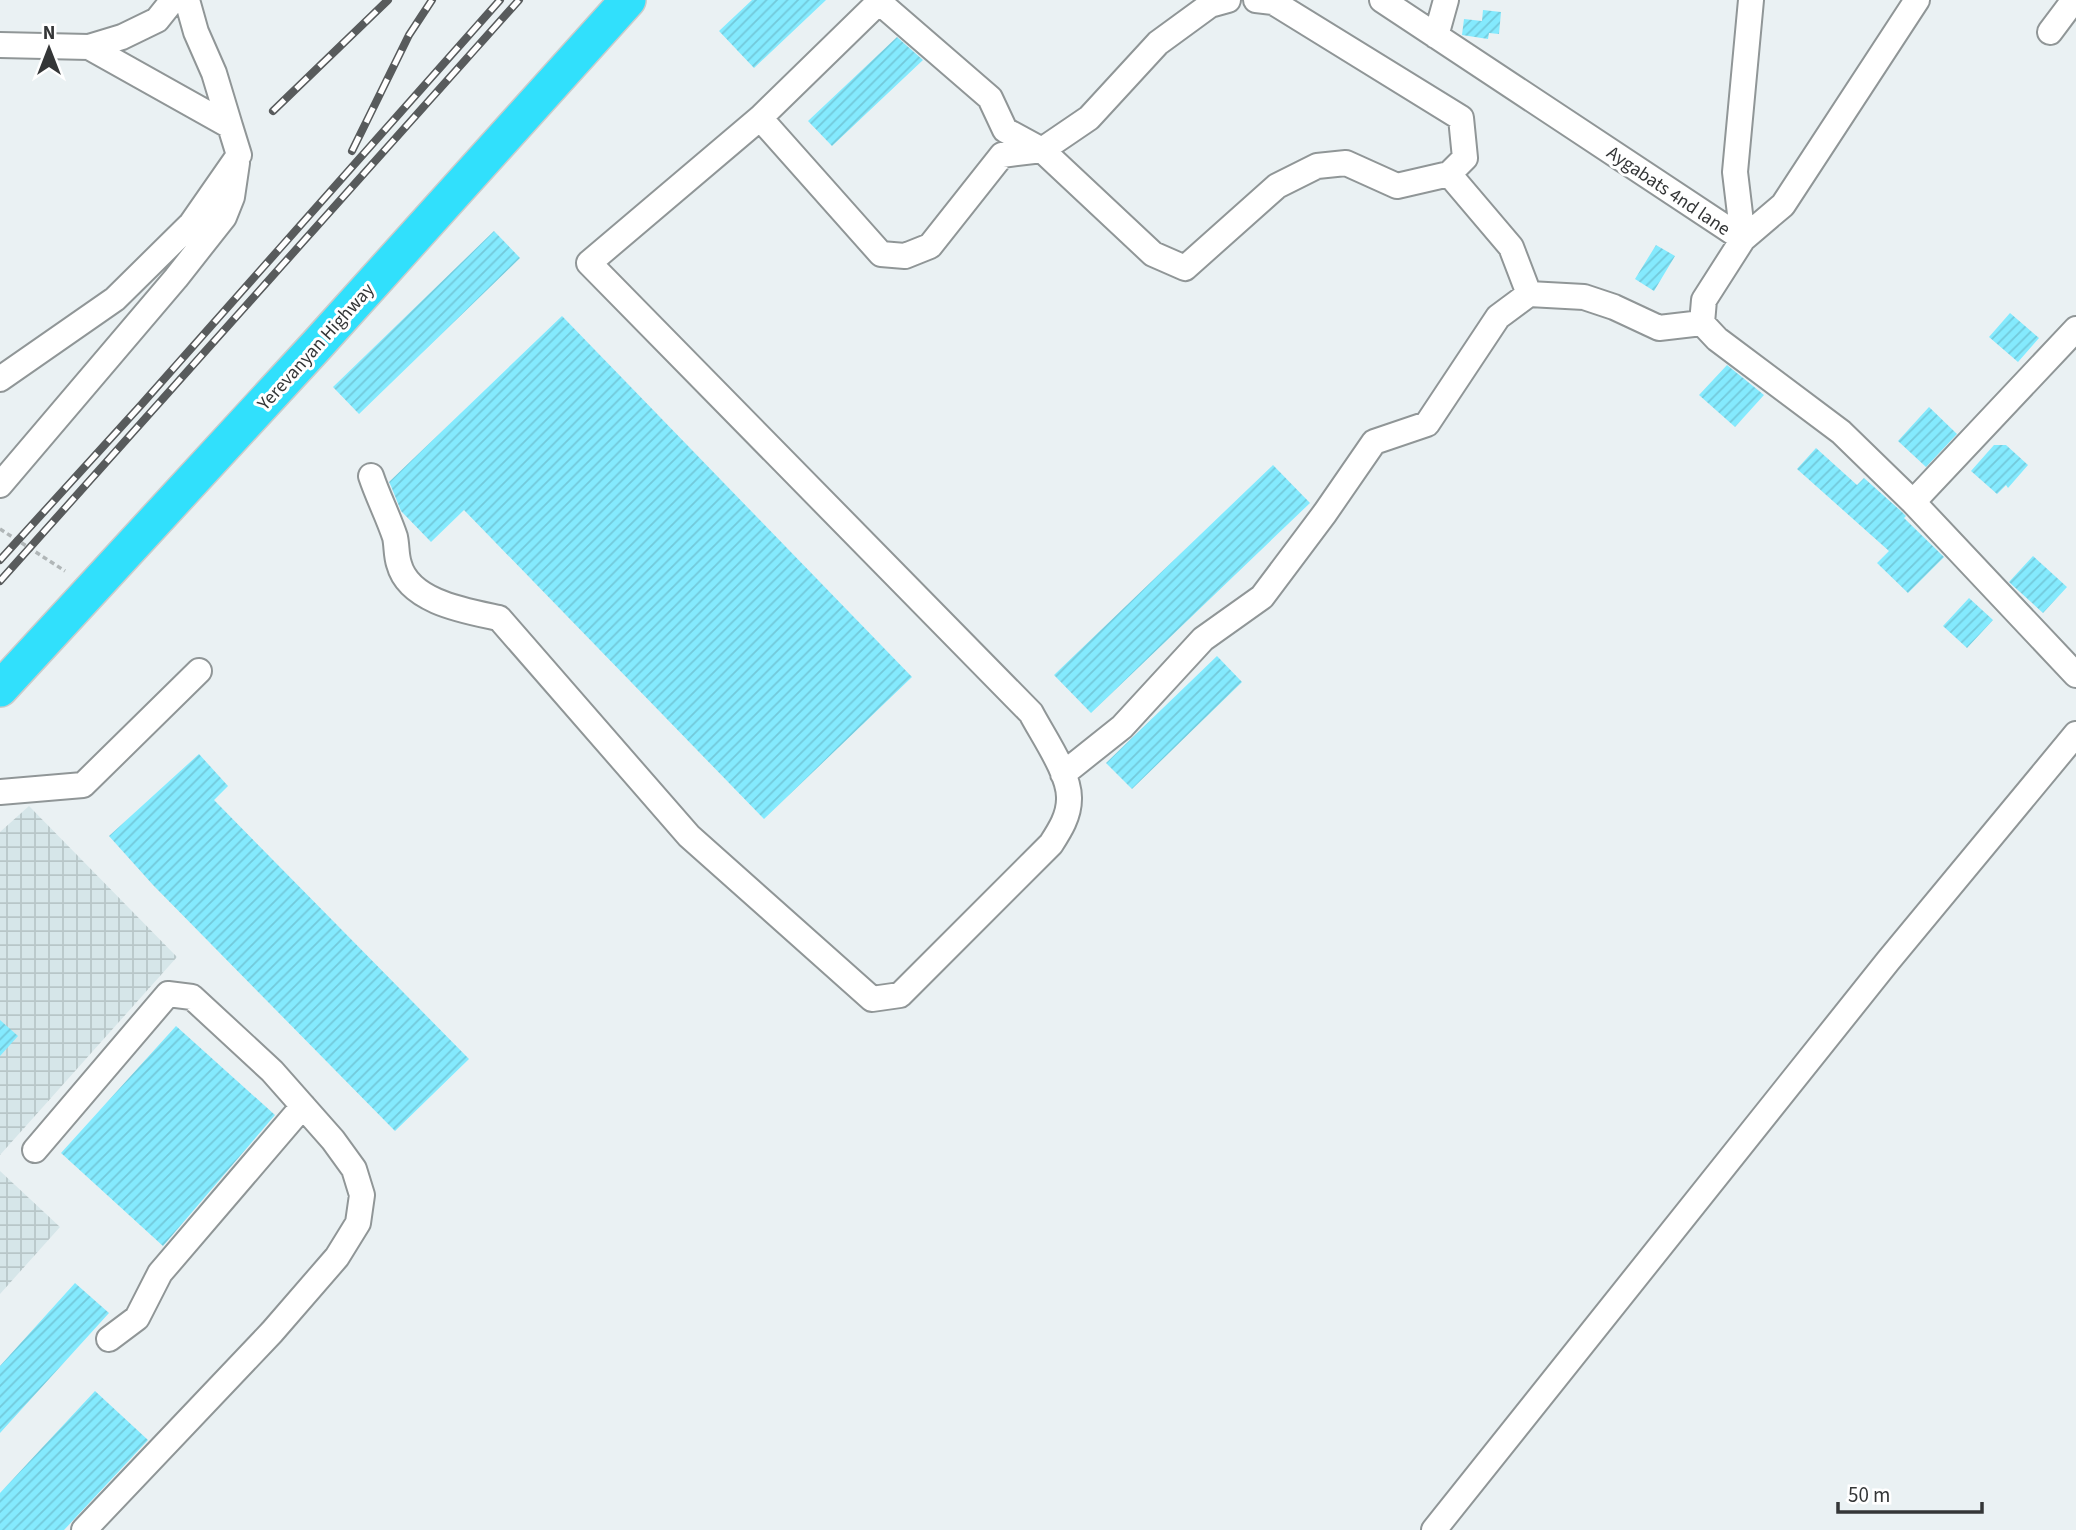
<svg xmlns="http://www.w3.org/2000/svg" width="2076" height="1530" font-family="'Source Sans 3',sans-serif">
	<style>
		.industrial { fill: url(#industrial-grid) }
		.building { fill: url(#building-hatch) }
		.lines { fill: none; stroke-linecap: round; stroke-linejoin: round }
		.minor-casing { stroke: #909697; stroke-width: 28 }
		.highway-casing { stroke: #cacbcb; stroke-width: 38 }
		.path { stroke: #b0b6b7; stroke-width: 3.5; stroke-dasharray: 5 3.5; stroke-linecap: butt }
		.minor { stroke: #fff; stroke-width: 24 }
		.highway { stroke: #31e0fc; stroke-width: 35 }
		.rail-casing { stroke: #585b5c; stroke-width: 8 }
		.rail { stroke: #fff; stroke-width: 5; stroke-dasharray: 16; stroke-linecap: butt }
		.labels { text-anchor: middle; stroke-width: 6; stroke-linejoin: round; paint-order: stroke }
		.street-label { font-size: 19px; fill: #343637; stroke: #fff }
	</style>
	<defs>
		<pattern id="industrial-grid" width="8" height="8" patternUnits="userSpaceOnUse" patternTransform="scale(1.75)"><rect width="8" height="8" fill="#d6e6e9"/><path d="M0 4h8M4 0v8" fill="none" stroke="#b8c6c8"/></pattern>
		<pattern id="building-hatch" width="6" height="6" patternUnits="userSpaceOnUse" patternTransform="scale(1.75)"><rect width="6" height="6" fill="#84eafe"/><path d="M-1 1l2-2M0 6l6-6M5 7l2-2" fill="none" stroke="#73c9da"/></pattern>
	</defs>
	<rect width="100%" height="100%" fill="#eaf1f3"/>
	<path class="industrial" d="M29,806l148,151 -177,198v-323z
		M0,1171l60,56 -60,67z"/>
	<path class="building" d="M752,0h74l-72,68 -35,-37z
		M1483,10l18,2 -2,22 -10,-1 -1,6 -26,-4 2,-16 18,2z
		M897,37l26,23 -91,86 -24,-25z
		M494,231l26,27 -161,156 -26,-27z
		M1656,245l19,11 -21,35 -19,-12z
		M2010,313l29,25 -21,24 -29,-25z
		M562,316l350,361 -148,142 -300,-309 -33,32 -30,-31 -10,-25 -2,-4z
		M1727,365l37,30 -29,32 -36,-32z
		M1929,407l28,27 -31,33 -28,-26z
		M1994,445h12l22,20 -20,23 -2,-3 -9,9 -26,-23z
		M1816,448l41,37 7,-7 38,34 4,4 -2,2 40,39 -36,36 -31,-30 12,-12 -92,-82z
		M1273,465l37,38 -219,210 -37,-38z
		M2033,556l34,31 -24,26 -34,-31z
		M1969,598l24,22 -26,28 -24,-22z
		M1217,656l25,26 -110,107 -26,-26z
		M199,754l29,32 -14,14 255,259 -74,72 -242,-246 -44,-49z
		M0,1020l18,16 -18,20z
		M176,1026l99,89 -112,131 -102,-93z
		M75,1283l34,30 -109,120v-67z
		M95,1391l53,49 -84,90h-64v-37z"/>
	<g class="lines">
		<g class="minor-casing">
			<path id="minor" d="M187,0l9,32 18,41 16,53
				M1382,0l361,239 40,-34 134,-205
				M1751,0l-16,172 8,67 -39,61 -2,23 15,16 124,93 72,70 163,173
				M2050,32l24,-32
				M1436,36l10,-36
				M0,45l89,2 33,-10 35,-17 16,-20
				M760,118l121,136 24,2 25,-10 72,-91 40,-5 47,-32 69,-75 52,-38 18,-5
				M1529,294l55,3 30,10 45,21 43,-5
				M0,379l115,-80 76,-75 48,-69 -9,-29 -141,-79
				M371,476c7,21 17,40 24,61 2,9 1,18 4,27 10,38 67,47 100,54l190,218 183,163 28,-4 151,-151c9,-14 18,-28 18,-45 1,-25 -26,-63 -38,-86l-442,-450 171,-145 119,-116 111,96 15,32 37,20 111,104 32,14 92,-82 40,-20 29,-3 51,23 52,-12 16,-16 -4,-40 -188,-116 -17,-2
				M0,485l176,-207 48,-61 8,-20 5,-34
				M1913,502l163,-173
				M1063,774l59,-47 81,-88 59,-42 63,-84 49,-71 53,-18 71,-107 31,-23 -18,-47 -62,-73
				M0,792l83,-7 116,-114
				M35,1150l133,-156 24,3 80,74 61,69 21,29 8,26 -4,28 -21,34 -65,75 -188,198
				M109,1339l28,-21 23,-45 143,-167
				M1434,1530l454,-569 188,-227"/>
		</g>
		<g class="highway-casing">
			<path id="highway" d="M0,689l317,-344 311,-345"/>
		</g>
		<path class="path" d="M0,529l65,42"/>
		<use href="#minor" class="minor"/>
		<use href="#highway" class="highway"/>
		<g class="rail-casing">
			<path id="rail" d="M273,111l115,-111
				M352,151l57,-116 23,-35
				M0,560l141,-155 359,-405
				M0,581l519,-581"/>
		</g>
		<use href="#rail" class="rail"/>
	</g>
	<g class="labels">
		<g class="street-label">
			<text transform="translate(1669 190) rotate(34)" y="7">Aygabats 4nd lane</text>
			<text transform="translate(315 346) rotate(-48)" y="7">Yerevanyan Highway</text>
		</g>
	</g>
	<g transform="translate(49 49)" stroke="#ffffff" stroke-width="5" paint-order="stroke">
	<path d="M0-5L12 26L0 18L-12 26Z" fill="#343637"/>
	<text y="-10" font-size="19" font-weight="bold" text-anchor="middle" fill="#343637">N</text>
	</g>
	<path d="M1838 1502v10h144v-10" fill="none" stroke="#343637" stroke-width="3.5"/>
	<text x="1848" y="1502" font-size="21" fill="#343637" stroke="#ffffff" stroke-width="5" paint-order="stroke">50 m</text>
</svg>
